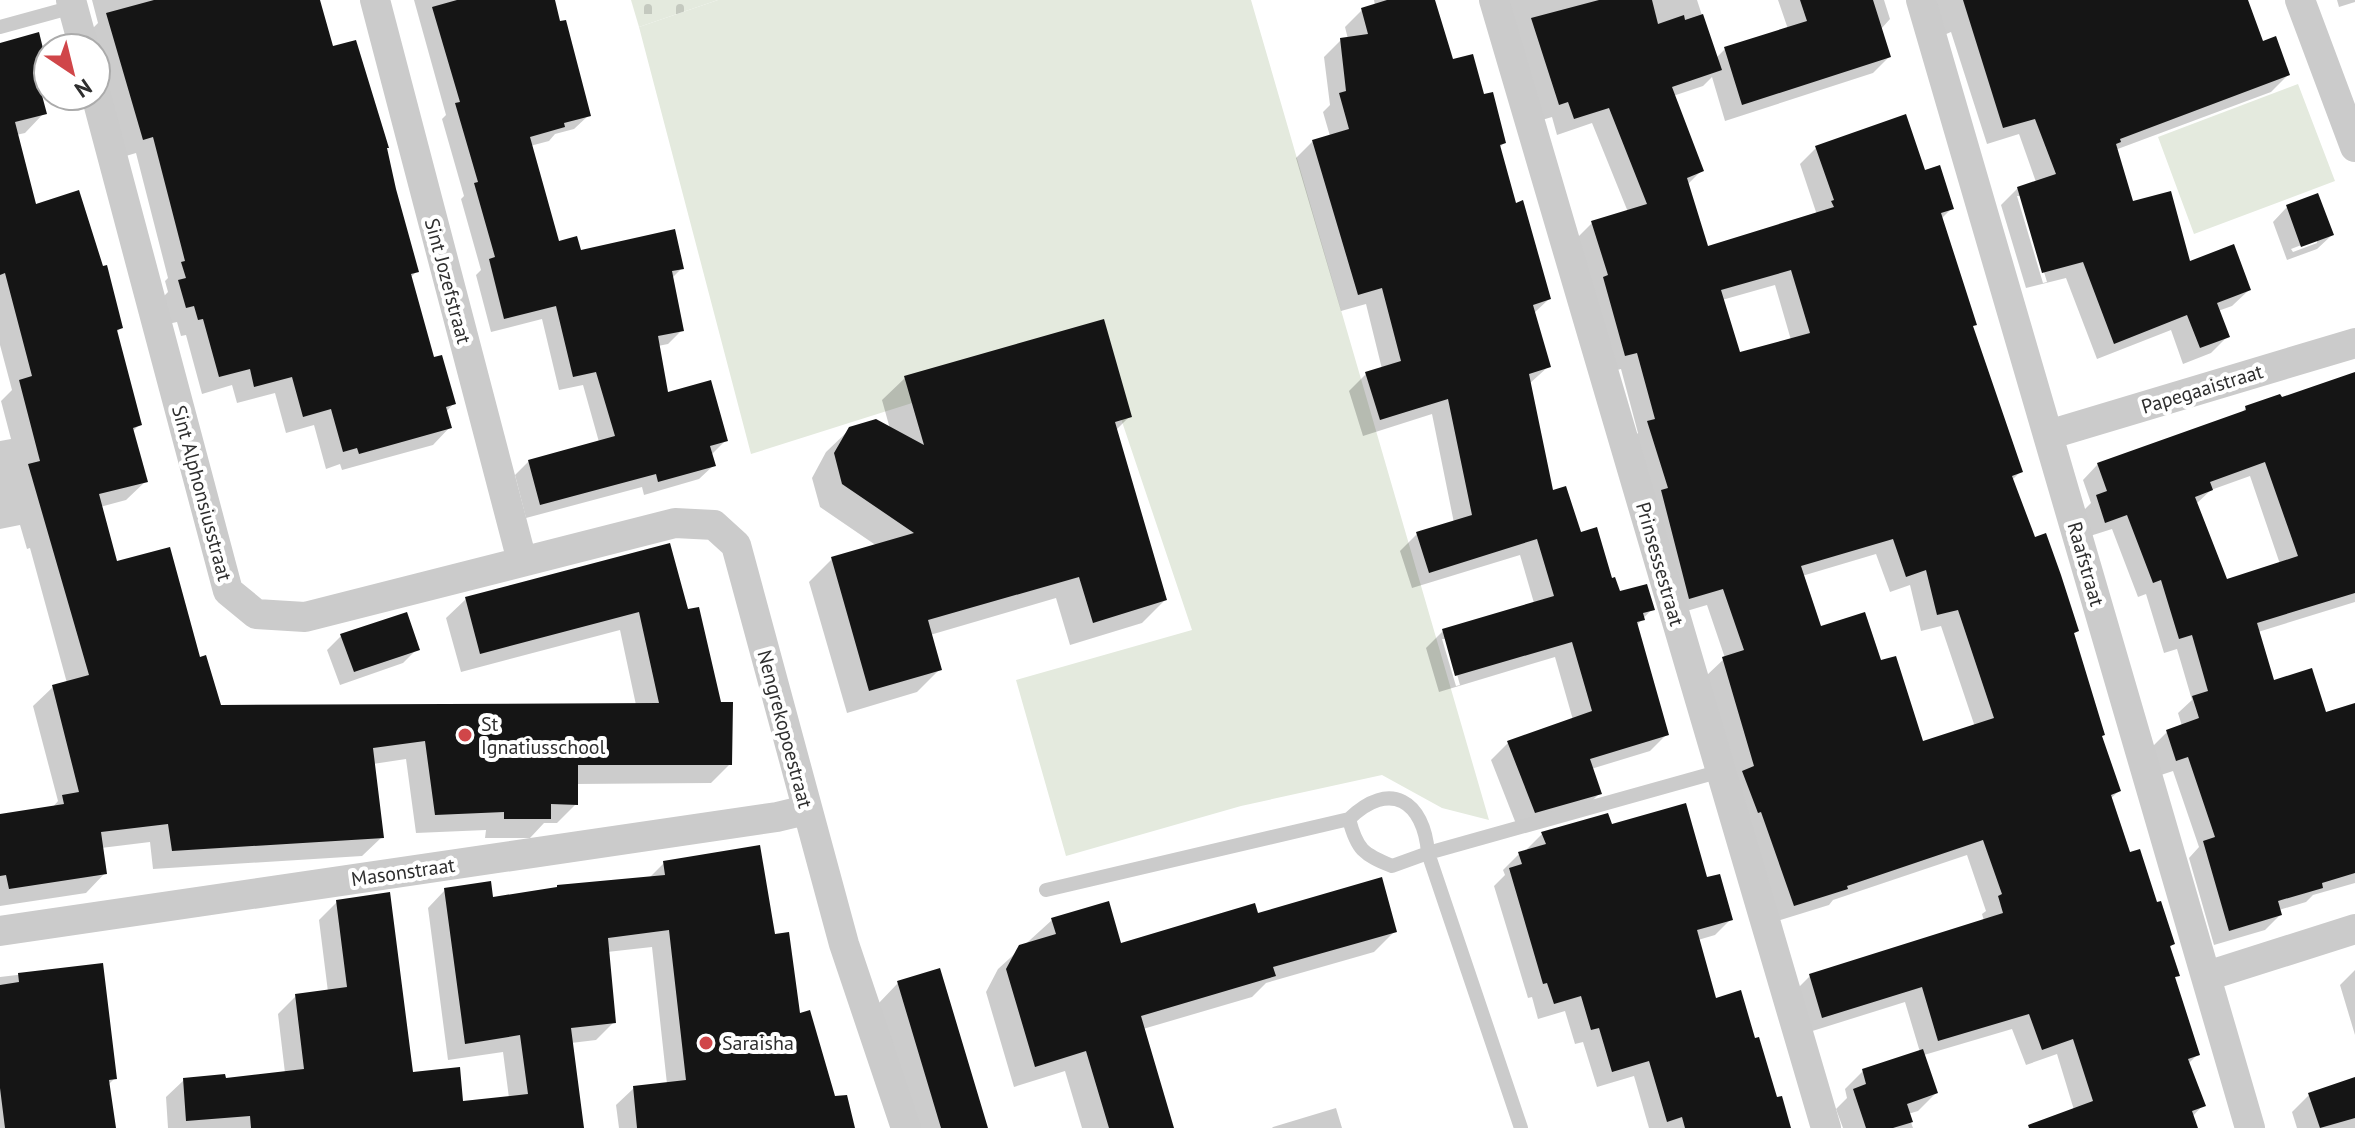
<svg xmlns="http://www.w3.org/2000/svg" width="2355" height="1128" font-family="'PT Sans',sans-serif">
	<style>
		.green { fill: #e4eade }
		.cemetery { fill: url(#cemetery-stones) }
		.shadow { fill: #0003; fill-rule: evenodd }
		.building { fill: #151515; fill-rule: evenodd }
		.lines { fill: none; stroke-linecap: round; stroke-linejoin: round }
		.lane { stroke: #cbcbcb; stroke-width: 14 }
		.street { stroke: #cbcbcb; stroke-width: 30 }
		.poi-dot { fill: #d04649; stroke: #fff; stroke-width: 3 }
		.labels { text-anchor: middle; stroke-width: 8; stroke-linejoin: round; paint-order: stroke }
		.street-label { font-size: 20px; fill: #2e2e2e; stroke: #fff }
		.poi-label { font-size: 20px; fill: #2e2e2e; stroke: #fff; text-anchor: start }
	</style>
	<defs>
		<pattern id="cemetery-stones" width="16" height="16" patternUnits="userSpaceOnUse" patternTransform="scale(2)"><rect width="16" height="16" fill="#e4eade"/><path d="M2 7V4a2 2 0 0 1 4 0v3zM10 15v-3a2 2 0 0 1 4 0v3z" fill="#c4c9bf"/></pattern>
	</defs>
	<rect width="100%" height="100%" fill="#fff"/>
	<path class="green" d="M718,0h533l238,820 -47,-12 -60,-33 -141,31 -175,50 -50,-176 176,-50 -85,-253 -8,-33 -348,110 -112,-427z
		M2298,84l37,97 -141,53 -36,-97z"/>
	<path class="cemetery" d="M631,0h87l-79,27z"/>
	<path class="shadow" d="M92,0h226l14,48 53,101 32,122 -7,7 22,82 22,43 -8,9 4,15 -17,18 -91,25 -2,-6 -14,5 -12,-44 -28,8 -11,-40 -38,10 -5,-18 -30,9 -16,-59 -5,1 -4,-14 -9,2 -7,-25 7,-7 -3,-11 3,-3 -32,-125 -10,3 -37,-124 9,-9z
		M414,0h139l36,115 -15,14 -19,5 -6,7 -19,5 28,97 21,9 103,16 -11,11 11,51 -14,14 -10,2 9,49 59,45 -15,15 3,10 -15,14 -55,16 -2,-8 -116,31 -11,-43 14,-14 70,-19 -16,-57 -24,5 -17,-71 -51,13 -15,-57 5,-5 -20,-71 3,-3 -22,-77 4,-4z
		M1374,0h59l19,62 30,35 22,46 -5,5 15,57 35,94 -16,15 16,52 -20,18 23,109 67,100 33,16 -16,17 31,108 -17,17 -59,18 9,24 -17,17 -65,19 -27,-69 17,-17 65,-23 -18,-63 -116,35 -13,-44 17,-17 91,-28 -14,-48 -108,33 -12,-37 17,-17 37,-11 -22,-109 -69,22 -14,-45 17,-17 16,-5 -16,-65 -25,7 -45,-153 17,-17 17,-5 -7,-24 7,-7 -6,-48 17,-17 7,-1 -3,-12 17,-17 13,-4zM1442,639h5l13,46 -4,1z
		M1505,0h192l19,58 9,-9 63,-20 -10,-29h106l6,19 -9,10 8,28 -16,16 -148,48 -13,-44 -9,9 -30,10 29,74 -15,15 20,64 110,-34 -17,-51 16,-16 108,25 28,35 -11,11 30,109 50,143 -9,9 22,60 43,91 -5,4 28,102 19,54 -9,8 19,56 27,49 17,40 -5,5 10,26 -5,4 24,76 -9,9 15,41 -11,12 3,11h-154l33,-18 -17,-56 -31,11 -14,-36 -88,26 12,38 -18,18 -10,3 5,14h-70l-7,-19 11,-11 -2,-9 18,-18 57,-19 -15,-50 -99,31 -12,-41 16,-16 174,-55 -2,-7 4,-3 -19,-56 -134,45 -4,5 -52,16 -71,-245 19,-18 -18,-53 -34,10 -41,-176 6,-6 -17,-64 -12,3 -34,-132 17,-17 36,-11 -36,-89 -35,12 -5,-18 -10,3zM1775,285l16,55 -53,14 -16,-54zM1876,554l14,38 20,-7 11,46 20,-5 34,101 -53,17 -42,-81 -60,-35 -18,-52z
		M1932,0h314l15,44 27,31 -17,17 -156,58 17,53 56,61 61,26 -17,16 -14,5 10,25 -17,17 -28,11 -12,-34 -74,29 -31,-81 -40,10 -25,-83 17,-17 18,-6 -17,-48 -32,10 -36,-112 -7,3zM2017,196h4l26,86 -4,1z
		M2337,0h18v2l-16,5z
		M0,45l46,24 -10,10 8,34 -19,20 -9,2 19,71 86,122 -6,5 24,92 -7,7 14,49 -20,19 -26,7 15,57 83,95 21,48 417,-2 -16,-75 -159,42 -15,-54 20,-19 203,-54 61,219 -19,19 -135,1v20l-19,19h-13l-14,15h-45l1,-8 -70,3 -10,-74 -33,5 9,73 -20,19 -209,13 -3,-27 -49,6 4,25 -19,20 -86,13v-90l52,-8 6,-7 -25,-95 20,-19 14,-4 -37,-135 -3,1 -7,-24 -20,4v-88l11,-2 -10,-38 11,-11 -12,-45z
		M2287,207l45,28 -15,14 -30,11 -14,-38zM2317,239v4l-24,9 -2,-3z
		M2355,374v228l-97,30 15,51 52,32 30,-9v177l-42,12 -7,7 -27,8 1,5 -15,15 -51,15 -25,-87 10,-11 -26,-76 -12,4 -9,-28 15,-15 15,-6 -4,-13 14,-13 -15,-51 -13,4 -18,-59 -8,3 -26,-68 -22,7 -8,-24 9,-9 -8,-23 15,-16 142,-50 6,-6 34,-8zM2250,476l30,88 -54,17 -30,-77 15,-14z
		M905,378l225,38 -15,15 50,169 -23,23 -72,22 -14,-47 -126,37 10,34 -23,23 -70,21 -38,-131 23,-23 45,-13 -57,-39 -8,-29 14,-26 24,-23h40l-8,-29z
		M341,636l76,13 -14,14 -63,22 -13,-35z
		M1611,827l95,53 25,39 -16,16 -17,5 16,60 40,41 35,87h-140l-15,-52 -37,11 -14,-45 -8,2 -10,-33 -27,8 -6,-22 -4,1 -34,-112 11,-11 -2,-5 16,-16 8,-2v-3l15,-15z
		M664,863l110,73 25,80 35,83 19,29h-234l-3,-23 18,-17 33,-4 -15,-137 -45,5 7,70 -18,18 -25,3 11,85h-414l-2,-31 18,-17h40l61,-7 -7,-59 18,-18 32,-4 -9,-72 18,-18 74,172 51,29 47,-5 -6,-46 -55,8 -20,-152 17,-18 46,9 158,-21z
		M1256,915l139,16 -21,21 -108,31 -14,14 -109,32 29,99h-90l-17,-57 -51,16 -28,-95 12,-23 54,-49 68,25z
		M102,965l12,114 -6,6 6,43h-114v-151z
		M2355,970v65l-15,-50z
		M898,983l88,145h-72l-37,-123z
		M2355,1079v49h-58l-5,-16 17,-17z
		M1336,1108l6,20h-70l1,-1z"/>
	<path class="building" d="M154,0h166l13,46 23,-6 33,108h-2l9,41 23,83 -8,2 23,83 8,-2 14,49 -10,3 6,21 -93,26 -2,-6 -14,4 -12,-43 -28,8 -11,-40 -38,10 -4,-18 -31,8 -16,-58 -5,1 -4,-14 -8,2 -8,-28 8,-2 -5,-16 4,-1 -32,-124 -10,3 -37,-127z
		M457,0h98l5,21 6,-1 25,96 -27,7 1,4 -35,10 29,104 18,-5 4,14 94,-21 9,40 -12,2 12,60 -26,5 10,56 43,-12 17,61 -18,5 6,20 -58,16 -2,-8 -116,31 -12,-45 87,-24 -19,-64 -23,5 -17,-71 -52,13 -15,-60 6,-2 -21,-74 4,-1 -23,-79 5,-1 -28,-95z
		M1387,0h48l18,59 20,-5 11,40 9,-2 13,51 -6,2 16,58 7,-3 28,99 -18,6 18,62 -22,7 24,116 13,-4 15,46 16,-5 15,51 3,-1 5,14 27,-7 8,26 -12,3 2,7 -8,2 32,113 -79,24 12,35 -67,19 -28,-72 85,-30 -20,-69 -117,34 -13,-47 112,-33 -17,-57 -108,34 -13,-41 56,-17 -24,-116 -68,21 -15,-48 36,-11 -19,-73 -24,7 -46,-155 37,-11 -10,-36 7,-2 -6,-53 28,-4 -7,-26z
		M1599,0h53l6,24 26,-9 1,5 18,-6 19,56 -50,17 32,84 -17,7 21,68 126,-39 -3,-6 3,-1 -19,-54 91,-32 19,56 15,-5 14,44 -13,4 36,112 -4,1 50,146 -11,4 23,61 11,-4 15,42 18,56 -5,2 31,102 -3,1 19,55 -10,4 19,57 10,-3 17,53 4,-1 14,43 -5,2 10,30 -5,1 25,78 -12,4 18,47 -14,5 6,17h-169l-1,-3 65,-24 -20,-62 -31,11 -13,-36 -91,27 -16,-54 -100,31 -13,-44 194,-61 -5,-17 4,-2 -19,-54 -136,46 1,3 -54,17 -33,-94 -3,1 -16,-42 12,-5 -32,-109 22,-7 -21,-61 -34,10 -28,-109 7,-2 -21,-67 8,-2 -18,-66 -12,3 -22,-79 5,-2 -17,-54 56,-17 -38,-96 -35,11 -6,-17 -9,3 -28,-87zM1791,270l19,63 -70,19 -19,-62zM1893,539l13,38 20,-7 11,45 21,-5 36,108 -71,23 -27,-85 -15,4 -16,-48 -44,14 -20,-60z
		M1800,0h73l18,57 -149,48 -18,-58 83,-26z
		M1963,0h285l15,41 13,-5 14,39 -170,64 1,3 -5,2 17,57 38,-10 19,70 44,-17 17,46 -34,13 13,34 -30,11 -13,-33 -73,29 -31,-82 -41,11 -25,-86 39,-13 -21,-55 -32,9z
		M39,32l9,37 -12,4 11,41 -32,8 21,82 43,-14 24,76 4,-1 16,63 -6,2 25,95 -9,3 15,54 -49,12 18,67 53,-14 30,110 6,-2 15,50 438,-2 -20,-91 -159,42 -15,-57 205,-54 18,66 11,-2 22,95h12l-1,63h-154v40l-27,-1v15h-47v-7l-69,3 -10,-74 -52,7 11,90 -212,13 -4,-27 -67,8 6,42 -98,15 -3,-14 -6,1v-62l64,-10 -2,-9 17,-3 -27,-107 37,-10 -61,-211 12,-3 -21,-81 13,-4 -27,-103 -5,2v-232z
		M2318,193l16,42 -33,12 -15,-42z
		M1104,319l28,98 -17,5 52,178 -74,23 -14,-46 -151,43 14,50 -73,21 -38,-134 83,-24 -72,-49 -8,-31 15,-26 27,-8 48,26 -20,-69z
		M2355,372v221l-98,30 17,57 38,-12 14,44 29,-9v170l-33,10 1,5 -45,13 4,14 -53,16 -26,-90 12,-4 -27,-80 -12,4 -10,-31 33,-12 -7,-22 16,-5 -16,-56 -13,4 -18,-59 -8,3 -26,-68 -22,8 -9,-28 11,-4 -10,-28 149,-53 -1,-4 35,-12 2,3zM2265,462l33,94 -71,23 -32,-82 18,-7 -3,-8z
		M407,612l13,38 -66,22 -14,-38z
		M1686,803l21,74 13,-3 13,46 -36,10 19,68 25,-8 14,48 4,-1 18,60 5,-1 9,32h-106l-3,-11 -15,5 -18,-61 -37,11 -13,-44 -8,2 -10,-34 -27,8 -7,-21 -4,1 -34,-116 13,-4 -4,-12 28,-8 -5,-12 67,-19 4,11z
		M760,845l15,89 14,-2 11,81 10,-3 25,86 12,-1 8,33h-218l-4,-42 53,-6 -17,-150 -61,8 8,85 -45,5 13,100h-333l-1,-12 -64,5 -3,-43 42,-4 1,4 78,-9 -9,-75 52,-7 -11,-87 54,-8 23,180 47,-5 3,34 65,-7 -8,-59 -55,9 -21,-156 47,-7 2,16 64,-10v-2l108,-10 -2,-14z
		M1382,877l15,55 -124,35 3,9 -135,40 33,112h-65l-23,-77 -51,16 -29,-98 13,-24 37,-11 -5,-16 58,-17 12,42 134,-40 3,10z
		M103,963l14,116 -8,1 7,48h-111l-5,-40v-103l19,-3 -1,-9z
		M940,968l48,160h-47l-44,-147z
		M1923,1049l15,44 -31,11 6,18 -20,6h-27l-13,-39 13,-5 -4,-15z
		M2355,1077v41l-35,10 -12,-35z"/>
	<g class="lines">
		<path class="lane" d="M0,27l73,-20
			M1349,819c8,31 14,35 43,47l36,-13 293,-82
			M1046,890l303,-71c41,-40 75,-18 79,34l93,275"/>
		<path class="street" d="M71,0l13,48
			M375,0l147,561
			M1494,0l332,1128
			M1921,0l329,1128
			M2300,0l55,147
			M96,95l132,496 28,23 49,3 370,-94 39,2 22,20 108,399 62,184
			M2048,435l307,-92
			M0,931l777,-114 29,-7
			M2207,976l148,-47"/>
	</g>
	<g class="poi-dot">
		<circle cx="465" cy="735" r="8"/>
		<circle cx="706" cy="1043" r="8"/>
	</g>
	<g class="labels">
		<g class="street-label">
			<text transform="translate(448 281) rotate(75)" y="7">Sint Jozefstraat</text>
			<text transform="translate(2202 389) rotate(-17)" y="7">Papegaaistraat</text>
			<text transform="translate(202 493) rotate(75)" y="7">Sint Alphonsiusstraat</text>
			<text transform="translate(1660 564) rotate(74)" y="7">Prinsessestraat</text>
			<text transform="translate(2086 564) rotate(74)" y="7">Raafstraat</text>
			<text transform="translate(785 729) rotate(75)" y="7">Nengrekopoestraat</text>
			<text transform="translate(403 872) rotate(-8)" y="7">Masonstraat</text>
		</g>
		<g class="poi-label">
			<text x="481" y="731">St<tspan x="481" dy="23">Ignatiusschool</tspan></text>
			<text x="722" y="1050">Saraisha</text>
		</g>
	</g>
	<g transform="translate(72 72) rotate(145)"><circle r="38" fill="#ffffff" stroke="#ababab" stroke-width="2"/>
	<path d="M0-6L14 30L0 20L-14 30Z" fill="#d04649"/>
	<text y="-12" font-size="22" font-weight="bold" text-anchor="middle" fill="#2e2e2e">N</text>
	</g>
</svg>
